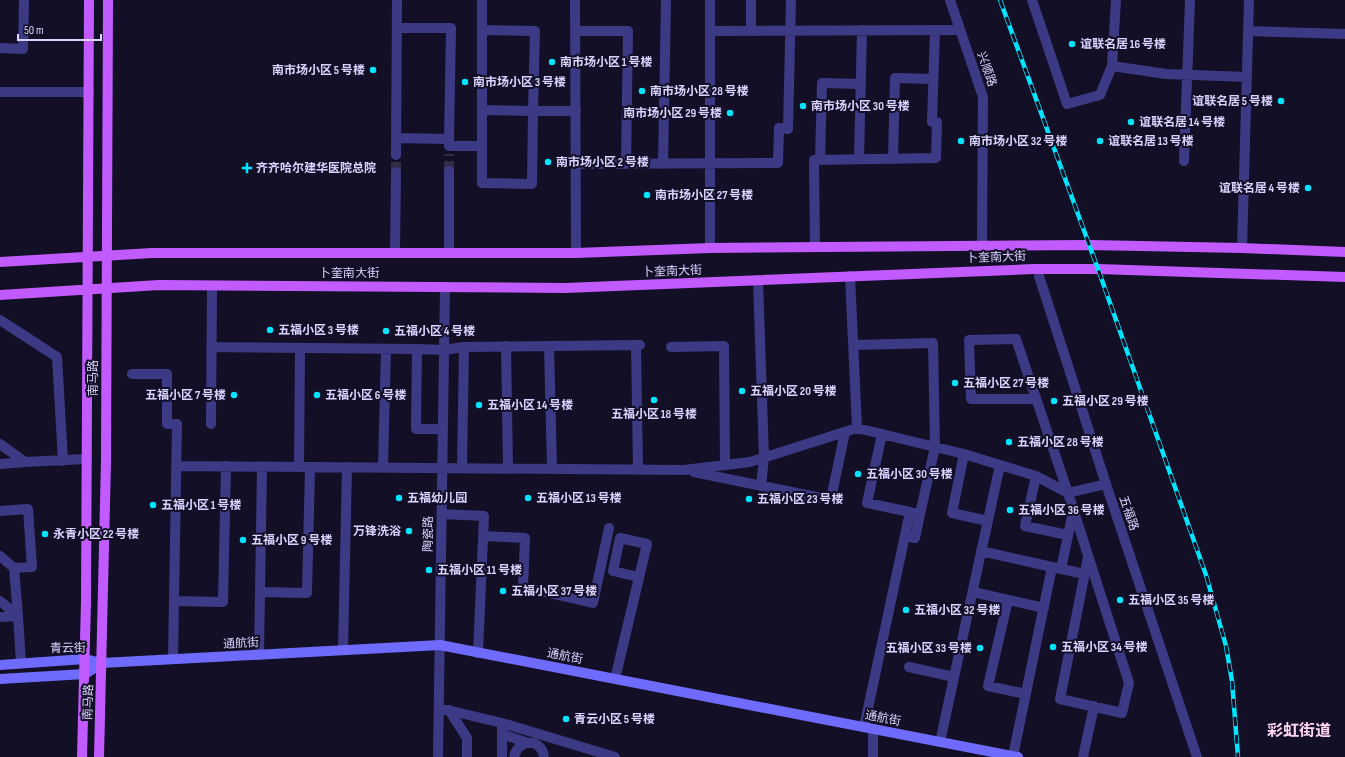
<svg xmlns="http://www.w3.org/2000/svg" width="1345" height="757" font-family="'Sofia Sans Condensed','Noto Sans SC',sans-serif">
	<style>
		.lines { fill: none; stroke-linecap: round; stroke-linejoin: round }
		.minor-tunnel { stroke: #312d47; stroke-width: 10; stroke-dasharray: 10 5; stroke-linecap: butt }
		.minor { stroke: #3d3a85; stroke-width: 10 }
		.tertiary { stroke: #3d3a85; stroke-width: 10 }
		.secondary { stroke: #6f6bff; stroke-width: 10 }
		.primary { stroke: #c25bff; stroke-width: 10 }
		.rail-casing { stroke: #00e5ff; stroke-width: 4.5 }
		.rail { stroke: #130f26; stroke-width: 3; stroke-dasharray: 9; stroke-linecap: butt }
		.poi-dot { fill: #00e5ff; stroke: #130f26; stroke-width: 1.5 }
		.labels { text-anchor: middle; stroke-width: 4; stroke-linejoin: round; paint-order: stroke }
		.poi-label { font-size: 12px; font-weight: bold; fill: #d9d4ff; stroke: #130f26; text-anchor: start }
		.street-label { font-size: 12px; fill: #d9d4ff; stroke: #130f26 }
		.district-label { font-size: 16px; font-weight: bold; fill: #ffd6f0; stroke: #130f26 }
	</style>
	<rect width="100%" height="100%" fill="#130f26"/>
	<g class="lines">
		<path class="minor-tunnel" d="M449,171v-17
			M396,172v-17"/>
		<path class="minor" d="M575,0l1,253
			M710,0v248
			M1032,0l35,104 33,-9 12,-29 54,8 81,3
			M482,30l53,1 -2,80 -51,-1
			M575,31h53l-2,133
			M710,31l249,-1
			M751,31v-31
			M1248,31l97,3
			M0,48l23,1 1,-49
			M1112,66l4,-66
			M0,92h89
			M396,138l53,1 2,-111h-54
			M449,139v7h33v-146
			M482,146v37l50,1 1,-73h43
			M396,155l1,-155
			M859,159l3,-129
			M893,159l2,-81 38,1
			M820,160l2,-77 38,1
			M1184,161l6,-161
			M576,164l202,-1 1,-35 9,1 3,-129
			M663,164l3,-164
			M815,247l-1,-87 122,-2 1,-36h-5l3,-92
			M1242,248l7,-248
			M395,253l1,-81
			M449,253v-82
			M850,276l7,152
			M1039,276l67,208 91,273
			M758,280l6,178 -3,28
			M0,320l57,37 6,104
			M636,345l2,124
			M854,345l79,-2 2,104 -15,67
			M506,346l2,122
			M549,346l3,122
			M211,347l206,2
			M671,347l53,-1 1,119
			M132,374h35v50h10l-4,235
			M1036,399h-65l-2,-59 47,-1 52,154 61,190 -7,30 -62,-14 28,-142
			M211,424l1,-138
			M443,429h-27l1,-80 27,1 20,-3 176,-2
			M0,444l25,18 62,-3
			M964,454l-12,59 36,8
			M0,464l25,-2
			M176,466l508,4 66,-8 107,-34 107,26 72,22 32,17 38,-9
			M299,467l1,-119
			M383,467l3,-118
			M462,468l2,-121
			M694,472l127,26
			M1036,476l-11,50 43,9
			M832,494l13,-62
			M0,511l28,-2 4,58 -18,1 -14,-12
			M442,514l42,2 -6,137
			M483,536l42,2 -2,49 70,16 16,-75
			M905,536l10,2 5,-24 -6,-1
			M981,551l71,16
			M1061,569l12,-57
			M260,592l47,1 3,-126
			M973,592l71,16
			M1008,600l-20,86 38,8
			M0,601l18,15 -4,-48
			M174,601l49,1 3,-136
			M0,617l18,-1 3,47
			M343,650l4,-183
			M259,655l3,-188
			M909,667l45,10
			M615,679l32,-135 -27,-6 -7,33 25,6
			M439,708l63,15 113,34
			M449,710l18,28v19
			M864,727l46,-215 -43,-9 15,-69
			M502,734l26,9
			M940,742l60,-277
			M1013,756l39,-189 33,7
			M438,757l7,-470
			M502,757v-34
			M514,757c4,-19 28,-19 30,0
			M873,757v-28
			M1083,757l11,-51"/>
		<path class="tertiary" d="M950,0l33,97 -1,149"/>
		<path class="secondary" d="M0,665l85,-6 17,4 338,-18 578,112
			M0,679l85,-5 17,-11"/>
		<path class="primary" d="M0,262l152,-9h424l134,-5 379,-3 153,3 103,4
			M0,295l159,-10 406,3 469,-19h64l247,8
			M82,757l4,-156 3,-601
			M99,757l7,-296 2,-461"/>
		<g class="rail-casing">
			<path id="rail" d="M1000,0l98,269 108,306 20,71 6,35 6,76"/>
		</g>
		<use href="#rail" class="rail"/>
	</g>
	<g class="poi-dot">
		<circle cx="1072" cy="44" r="4"/>
		<circle cx="552" cy="62" r="4"/>
		<circle cx="373" cy="70" r="4"/>
		<circle cx="465" cy="82" r="4"/>
		<circle cx="642" cy="91" r="4"/>
		<circle cx="1281" cy="101" r="4"/>
		<circle cx="803" cy="106" r="4"/>
		<circle cx="730" cy="113" r="4"/>
		<circle cx="1131" cy="122" r="4"/>
		<circle cx="961" cy="141" r="4"/>
		<circle cx="1100" cy="141" r="4"/>
		<circle cx="548" cy="162" r="4"/>
		<path d="M245 162h4v4h4v4h-4v4h-4v-4h-4v-4h4z"/>
		<circle cx="1308" cy="188" r="4"/>
		<circle cx="647" cy="195" r="4"/>
		<circle cx="270" cy="330" r="4"/>
		<circle cx="386" cy="331" r="4"/>
		<circle cx="955" cy="383" r="4"/>
		<circle cx="742" cy="391" r="4"/>
		<circle cx="234" cy="395" r="4"/>
		<circle cx="317" cy="395" r="4"/>
		<circle cx="654" cy="400" r="4"/>
		<circle cx="1054" cy="401" r="4"/>
		<circle cx="479" cy="405" r="4"/>
		<circle cx="1009" cy="442" r="4"/>
		<circle cx="858" cy="474" r="4"/>
		<circle cx="399" cy="498" r="4"/>
		<circle cx="528" cy="498" r="4"/>
		<circle cx="749" cy="499" r="4"/>
		<circle cx="153" cy="505" r="4"/>
		<circle cx="1010" cy="510" r="4"/>
		<circle cx="409" cy="531" r="4"/>
		<circle cx="45" cy="534" r="4"/>
		<circle cx="243" cy="540" r="4"/>
		<circle cx="429" cy="570" r="4"/>
		<circle cx="503" cy="591" r="4"/>
		<circle cx="1120" cy="600" r="4"/>
		<circle cx="906" cy="610" r="4"/>
		<circle cx="1053" cy="647" r="4"/>
		<circle cx="980" cy="648" r="4"/>
		<circle cx="566" cy="719" r="4"/>
	</g>
	<g class="labels">
		<g class="poi-label">
			<text x="1080" y="48">谊联名居 16 号楼</text>
			<text x="560" y="66">南市场小区 1 号楼</text>
			<text x="365" y="74" text-anchor="end">南市场小区 5 号楼</text>
			<text x="473" y="86">南市场小区 3 号楼</text>
			<text x="650" y="95">南市场小区 28 号楼</text>
			<text x="1273" y="105" text-anchor="end">谊联名居 5 号楼</text>
			<text x="811" y="110">南市场小区 30 号楼</text>
			<text x="722" y="117" text-anchor="end">南市场小区 29 号楼</text>
			<text x="1139" y="126">谊联名居 14 号楼</text>
			<text x="969" y="145">南市场小区 32 号楼</text>
			<text x="1108" y="145">谊联名居 13 号楼</text>
			<text x="556" y="166">南市场小区 2 号楼</text>
			<text x="256" y="172">齐齐哈尔建华医院总院</text>
			<text x="1300" y="192" text-anchor="end">谊联名居 4 号楼</text>
			<text x="655" y="199">南市场小区 27 号楼</text>
			<text x="278" y="334">五福小区 3 号楼</text>
			<text x="394" y="335">五福小区 4 号楼</text>
			<text x="963" y="387">五福小区 27 号楼</text>
			<text x="750" y="395">五福小区 20 号楼</text>
			<text x="226" y="399" text-anchor="end">五福小区 7 号楼</text>
			<text x="325" y="399">五福小区 6 号楼</text>
			<text x="1062" y="405">五福小区 29 号楼</text>
			<text x="487" y="409">五福小区 14 号楼</text>
			<text x="654" y="418" text-anchor="middle">五福小区 18 号楼</text>
			<text x="1017" y="446">五福小区 28 号楼</text>
			<text x="866" y="478">五福小区 30 号楼</text>
			<text x="407" y="502">五福幼儿园</text>
			<text x="536" y="502">五福小区 13 号楼</text>
			<text x="757" y="503">五福小区 23 号楼</text>
			<text x="161" y="509">五福小区 1 号楼</text>
			<text x="1018" y="514">五福小区 36 号楼</text>
			<text x="401" y="535" text-anchor="end">万锋洗浴</text>
			<text x="53" y="538">永青小区 22 号楼</text>
			<text x="251" y="544">五福小区 9 号楼</text>
			<text x="437" y="574">五福小区 11 号楼</text>
			<text x="511" y="595">五福小区 37 号楼</text>
			<text x="1128" y="604">五福小区 35 号楼</text>
			<text x="914" y="614">五福小区 32 号楼</text>
			<text x="1061" y="651">五福小区 34 号楼</text>
			<text x="972" y="652" text-anchor="end">五福小区 33 号楼</text>
			<text x="574" y="723">青云小区 5 号楼</text>
		</g>
		<g class="street-label">
			<text transform="translate(987 69) rotate(71)" y="4">兴顺路</text>
			<text transform="translate(996 257) rotate(-2)" y="4">卜奎南大街</text>
			<text transform="translate(672 271) rotate(-2)" y="4">卜奎南大街</text>
			<text x="349" y="277">卜奎南大街</text>
			<text transform="translate(93 378) rotate(-90)" y="4">南马路</text>
			<text transform="translate(1129 513) rotate(71)" y="4">五福路</text>
			<text transform="translate(428 534) rotate(-89)" y="4">陶瓷路</text>
			<text transform="translate(241 643) rotate(-3)" y="4">通航街</text>
			<text transform="translate(68 648) rotate(-1)" y="4">青云街</text>
			<text transform="translate(565 656) rotate(11)" y="4">通航街</text>
			<text transform="translate(88 702) rotate(-88)" y="4">南马路</text>
			<text transform="translate(883 718) rotate(11)" y="4">通航街</text>
		</g>
		<g class="district-label">
			<text x="1299" y="736">彩虹街道</text>
		</g>
	</g>
	<path d="M18 34v6h83v-6" fill="none" stroke="#d9d4ff" stroke-width="2"/>
	<text x="24" y="34" font-size="12" fill="#d9d4ff" stroke="#130f26" stroke-width="3" paint-order="stroke">50 m</text>
</svg>
